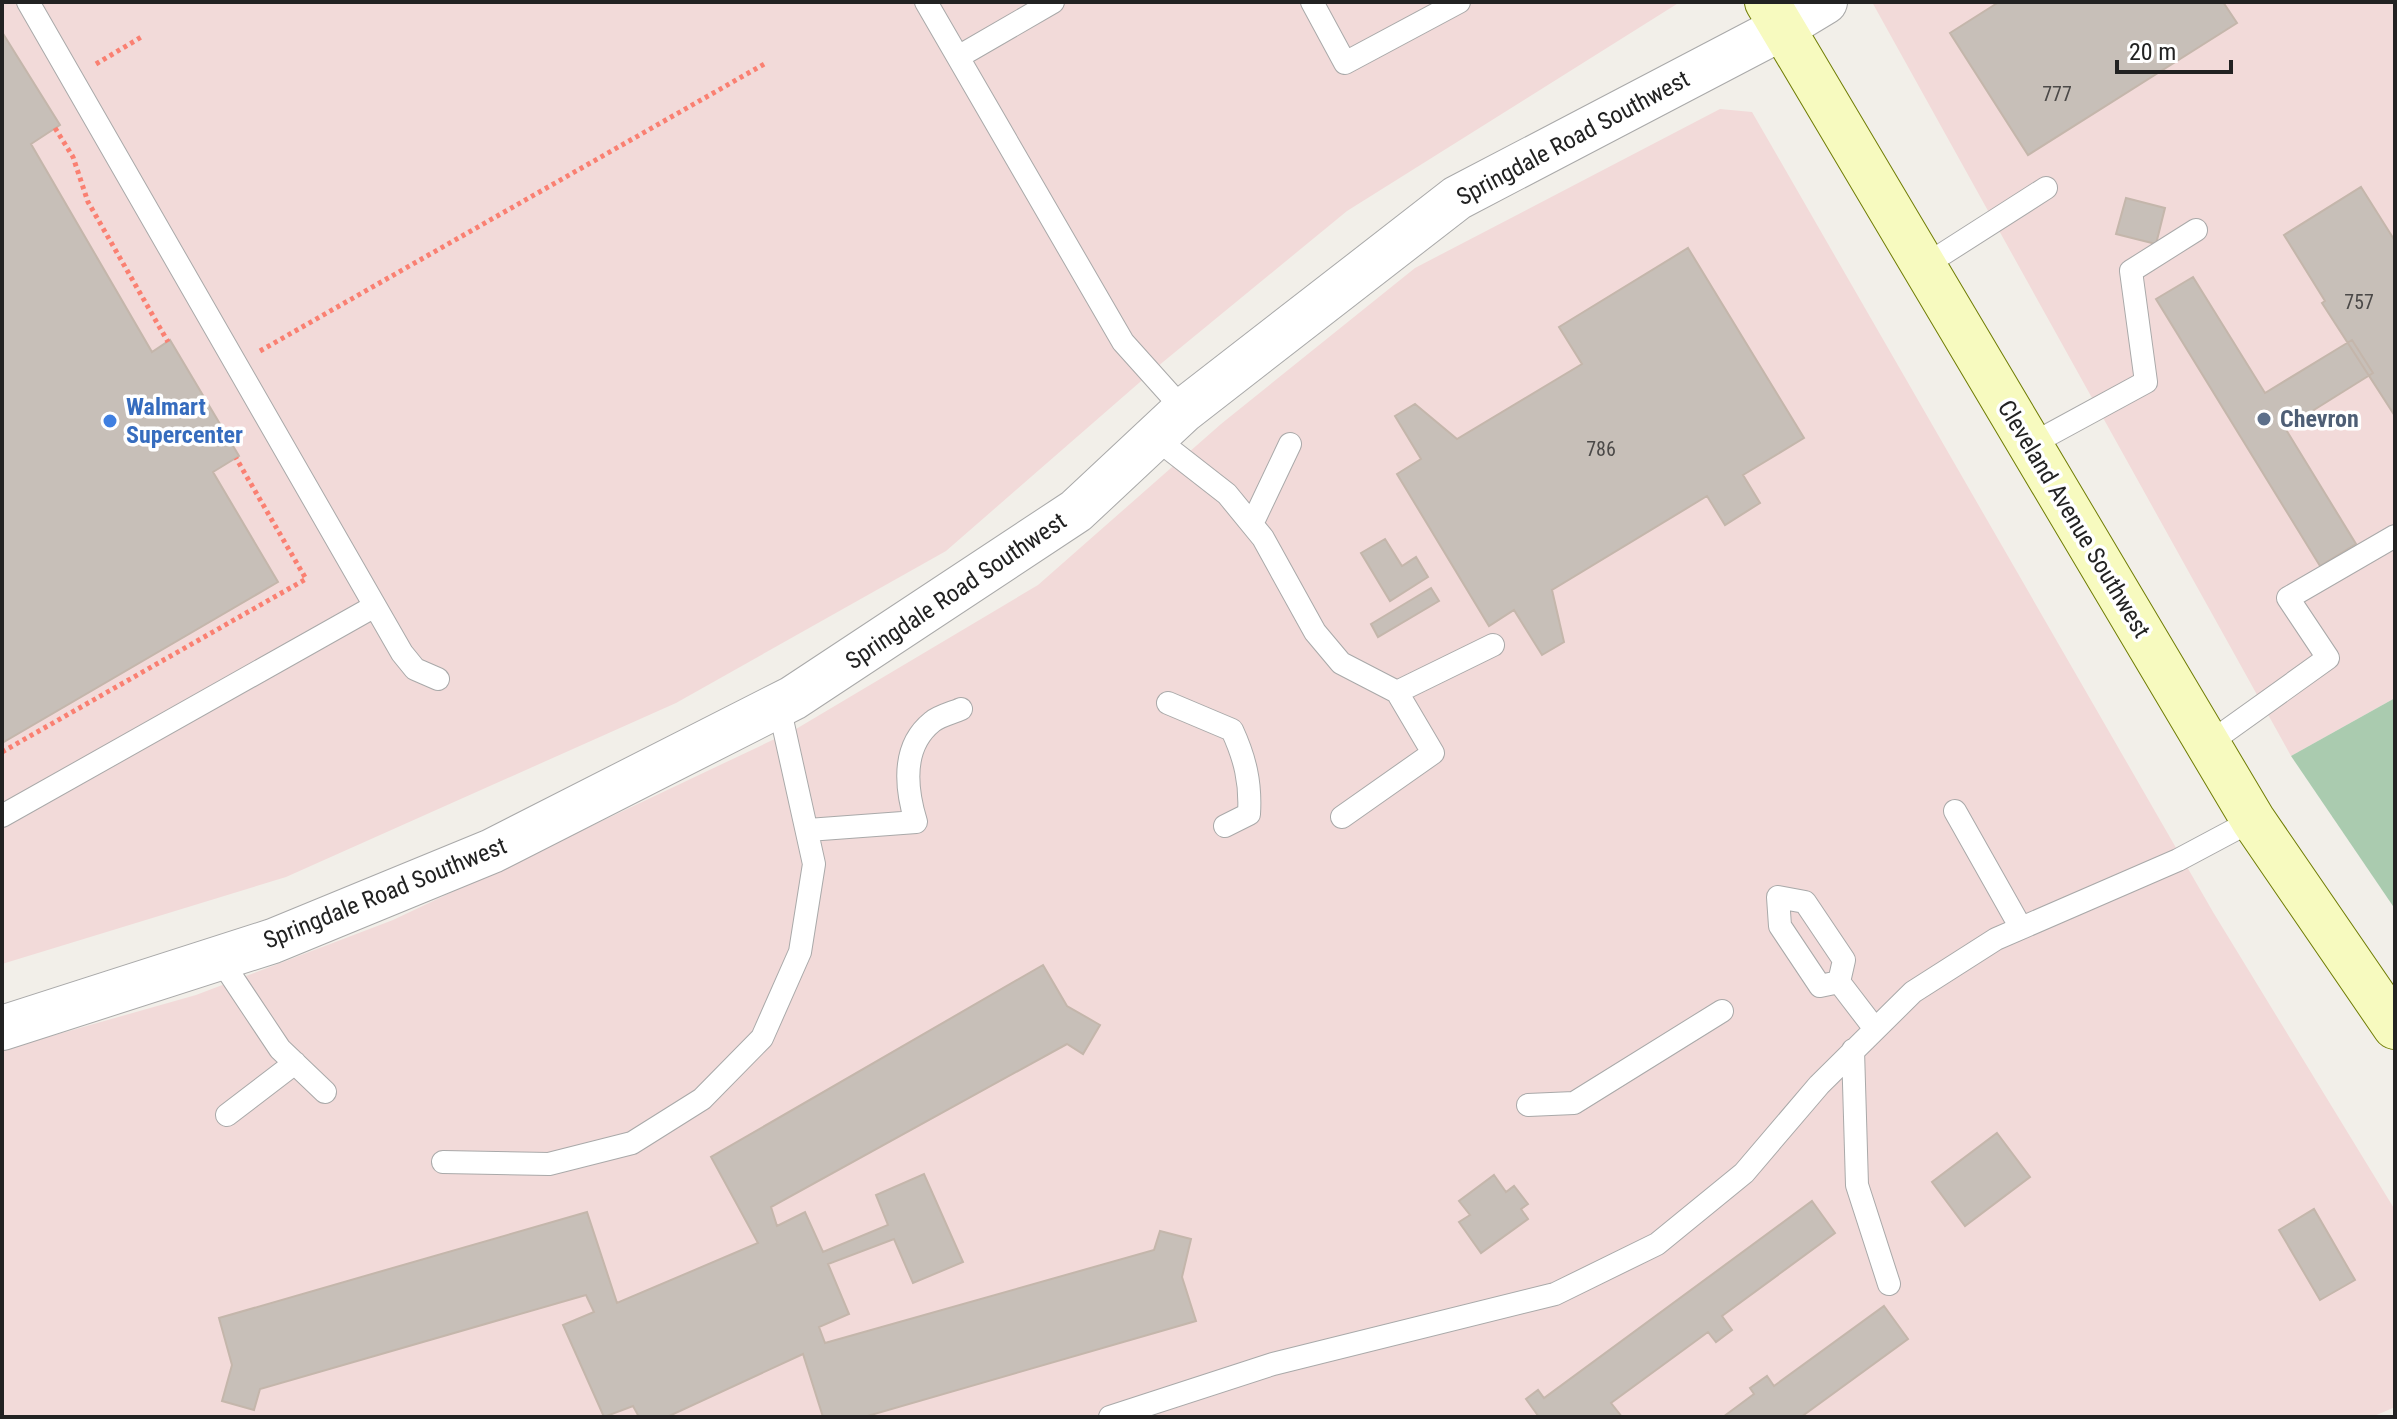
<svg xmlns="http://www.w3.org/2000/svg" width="2397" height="1419" font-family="'Roboto Condensed',sans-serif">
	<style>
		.commercial { fill: #f2dad9 }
		.cemetery { fill: #aacbaf }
		.building { fill: #c7bfb8; stroke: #c4b6ab; stroke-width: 2 }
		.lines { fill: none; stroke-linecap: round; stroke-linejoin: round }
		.lane-casing { stroke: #a9a9a9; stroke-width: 24 }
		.street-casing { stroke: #a9a9a9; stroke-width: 46 }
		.secondary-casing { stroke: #707d05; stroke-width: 46 }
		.path { stroke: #fa8072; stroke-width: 5; stroke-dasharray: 4 4; stroke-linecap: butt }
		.lane { stroke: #fff; stroke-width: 22 }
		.street { stroke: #fff; stroke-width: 44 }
		.secondary { stroke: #f7fabf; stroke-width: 44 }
		.service-dot { fill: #5c6f8a; stroke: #fff; stroke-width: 3 }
		.shop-dot { fill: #3f7fe0; stroke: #fff; stroke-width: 3 }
		.labels { text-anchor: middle; stroke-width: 7; stroke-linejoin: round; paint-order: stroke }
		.number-label { font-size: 20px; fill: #4b4948 }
		.street-label { font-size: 24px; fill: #222; stroke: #fff }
		.shop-label { font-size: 24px; font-weight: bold; fill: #366cbe; stroke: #fff; text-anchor: start }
		.service-label { font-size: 24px; font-weight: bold; fill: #4e5e75; stroke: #fff; text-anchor: start }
	</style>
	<rect width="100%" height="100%" fill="#f2efe9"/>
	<path class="commercial" d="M2,2h1678l-333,209 -184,151 -217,189 -270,152 -390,174 -284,87z
		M1872,2h523v696l-104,58z
		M1720,109l32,3 461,800 182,298v197l-23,10h-2370v-367l194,-55 197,-75 403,-191 242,-144 183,-161 194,-156z"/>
	<path class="cemetery" d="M2395,698v211l-104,-153z"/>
	<path class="building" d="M1999,2h224l14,21 -209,132 -78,-122z
		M2,32l58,93 -29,19 121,208 18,-12 69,116 -26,16 65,110 -276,161z
		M2361,187l34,54v175l-73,-113 3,-2 -41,-66z
		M2126,198l39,10 -9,36 -40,-10z
		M1688,248l116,190 -61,37 17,28 -35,22 -18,-29 -155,94 12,52 -22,13 -28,-45 -25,16 -92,-152 24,-15 -26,-43 20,-12 42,35 125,-75 -23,-37z
		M2193,277l72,116 87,-53 21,33 -88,55 71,116 -36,22 -164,-267z
		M1385,539l17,27 14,-9 12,20 -38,24 -29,-48z
		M1431,588l8,13 -61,36 -7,-13z
		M1043,965l24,41 33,19 -17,29 -16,-10 -296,163 6,19 28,-14 18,40 65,-27 -12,-30 48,-21 39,88 -50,21 -19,-44 -66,25 21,50 -30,13 6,16 329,-93 6,-19 31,8 -9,38 14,44 -332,96h-41l-20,-63 -136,63h-28l-6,-11 -29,11 -41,-92 31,-13 -8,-17 -326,94 -6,21 -32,-9 10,-36 -13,-47 368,-106 30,91 141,-60 -47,-86z
		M1997,1133l33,44 -65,49 -33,-44z
		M1494,1175l12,17 8,-6 14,18 -7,5 7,10 -47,34 -22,-31 11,-7 -11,-14z
		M1812,1201l23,32 -113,83 10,14 -16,12 -8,-10 -97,71 11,14h-83l-13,-18 12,-9 6,8z
		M2314,1209l41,71 -35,20 -41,-70z
		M1884,1306l24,33 -107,78h-78l31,-23 -4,-6 17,-12 7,10z"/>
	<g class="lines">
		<g class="lane-casing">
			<path id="lane" d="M28,2l374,651 13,16 23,10
				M926,2l197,340 61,68
				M1312,2l33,61 114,-61
				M958,57l95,-55
				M1924,266l122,-78
				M1154,437l73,57 36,44 52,94 26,31 56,29 36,61 -91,64
				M2030,445l116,-63 -15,-111 65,-41
				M1252,524l38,-80
				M1397,692l96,-47
				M1168,703l64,27c13,28 19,53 17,84l-24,12
				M2208,744l120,-86 -40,-60 107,-62
				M1955,811l66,117
				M2,816l373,-210
				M808,830l108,-8c-10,-33 -15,-75 16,-100 7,-6 20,-9 29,-13
				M220,959l60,90 45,43
				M1839,982l-19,4 -40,-60 -2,-29 27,5 39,58 -5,22 36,47
				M1853,1050l4,135 32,99
				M1528,1105l46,-2 148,-92
				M227,1115l68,-52
				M443,1162l106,2 83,-21 70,-44 60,-61 38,-86 14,-88 -35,-158
				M1110,1417l163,-53 282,-70 102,-50 87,-71 75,-88 94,-93 83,-53 182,-79 75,-40"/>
		</g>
		<g class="street-casing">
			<path id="street" d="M2,1028l271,-87 219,-90 301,-153 283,-187 108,-101 273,-212 325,-170 43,-26"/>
		</g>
		<g class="secondary-casing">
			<path id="secondary" d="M1767,2l486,818 142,207"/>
		</g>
		<path class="path" d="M96,64l47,-28
			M55,128l18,29 15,45 80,140
			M260,351l506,-288
			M2,752l304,-173 -70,-121"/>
		<use href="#lane" class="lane"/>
		<use href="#street" class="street"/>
		<use href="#secondary" class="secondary"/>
	</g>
	<circle class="service-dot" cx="2264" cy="419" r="8"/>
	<circle class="shop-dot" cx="110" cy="421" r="8"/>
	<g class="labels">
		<g class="number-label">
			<text x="2057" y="101">777</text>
			<text x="2359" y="309">757</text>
			<text x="1601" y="456">786</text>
		</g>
		<g class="street-label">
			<text transform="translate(1573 138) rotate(-28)" y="8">Springdale Road Southwest</text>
			<text transform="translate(2074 519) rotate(59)" y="8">Cleveland Avenue Southwest</text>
			<text transform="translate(956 591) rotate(-34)" y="8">Springdale Road Southwest</text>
			<text transform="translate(385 893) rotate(-22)" y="8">Springdale Road Southwest</text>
		</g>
		<g class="shop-label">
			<text x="126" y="415">Walmart<tspan x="126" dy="28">Supercenter</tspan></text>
		</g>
		<g class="service-label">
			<text x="2280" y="427">Chevron</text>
		</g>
	</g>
	<rect width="2397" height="1419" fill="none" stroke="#222222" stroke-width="8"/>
	<path d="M2117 60v12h114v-12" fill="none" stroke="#222222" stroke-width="4"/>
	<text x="2129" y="60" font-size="24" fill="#222222" stroke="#ffffff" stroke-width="6" paint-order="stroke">20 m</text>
</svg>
